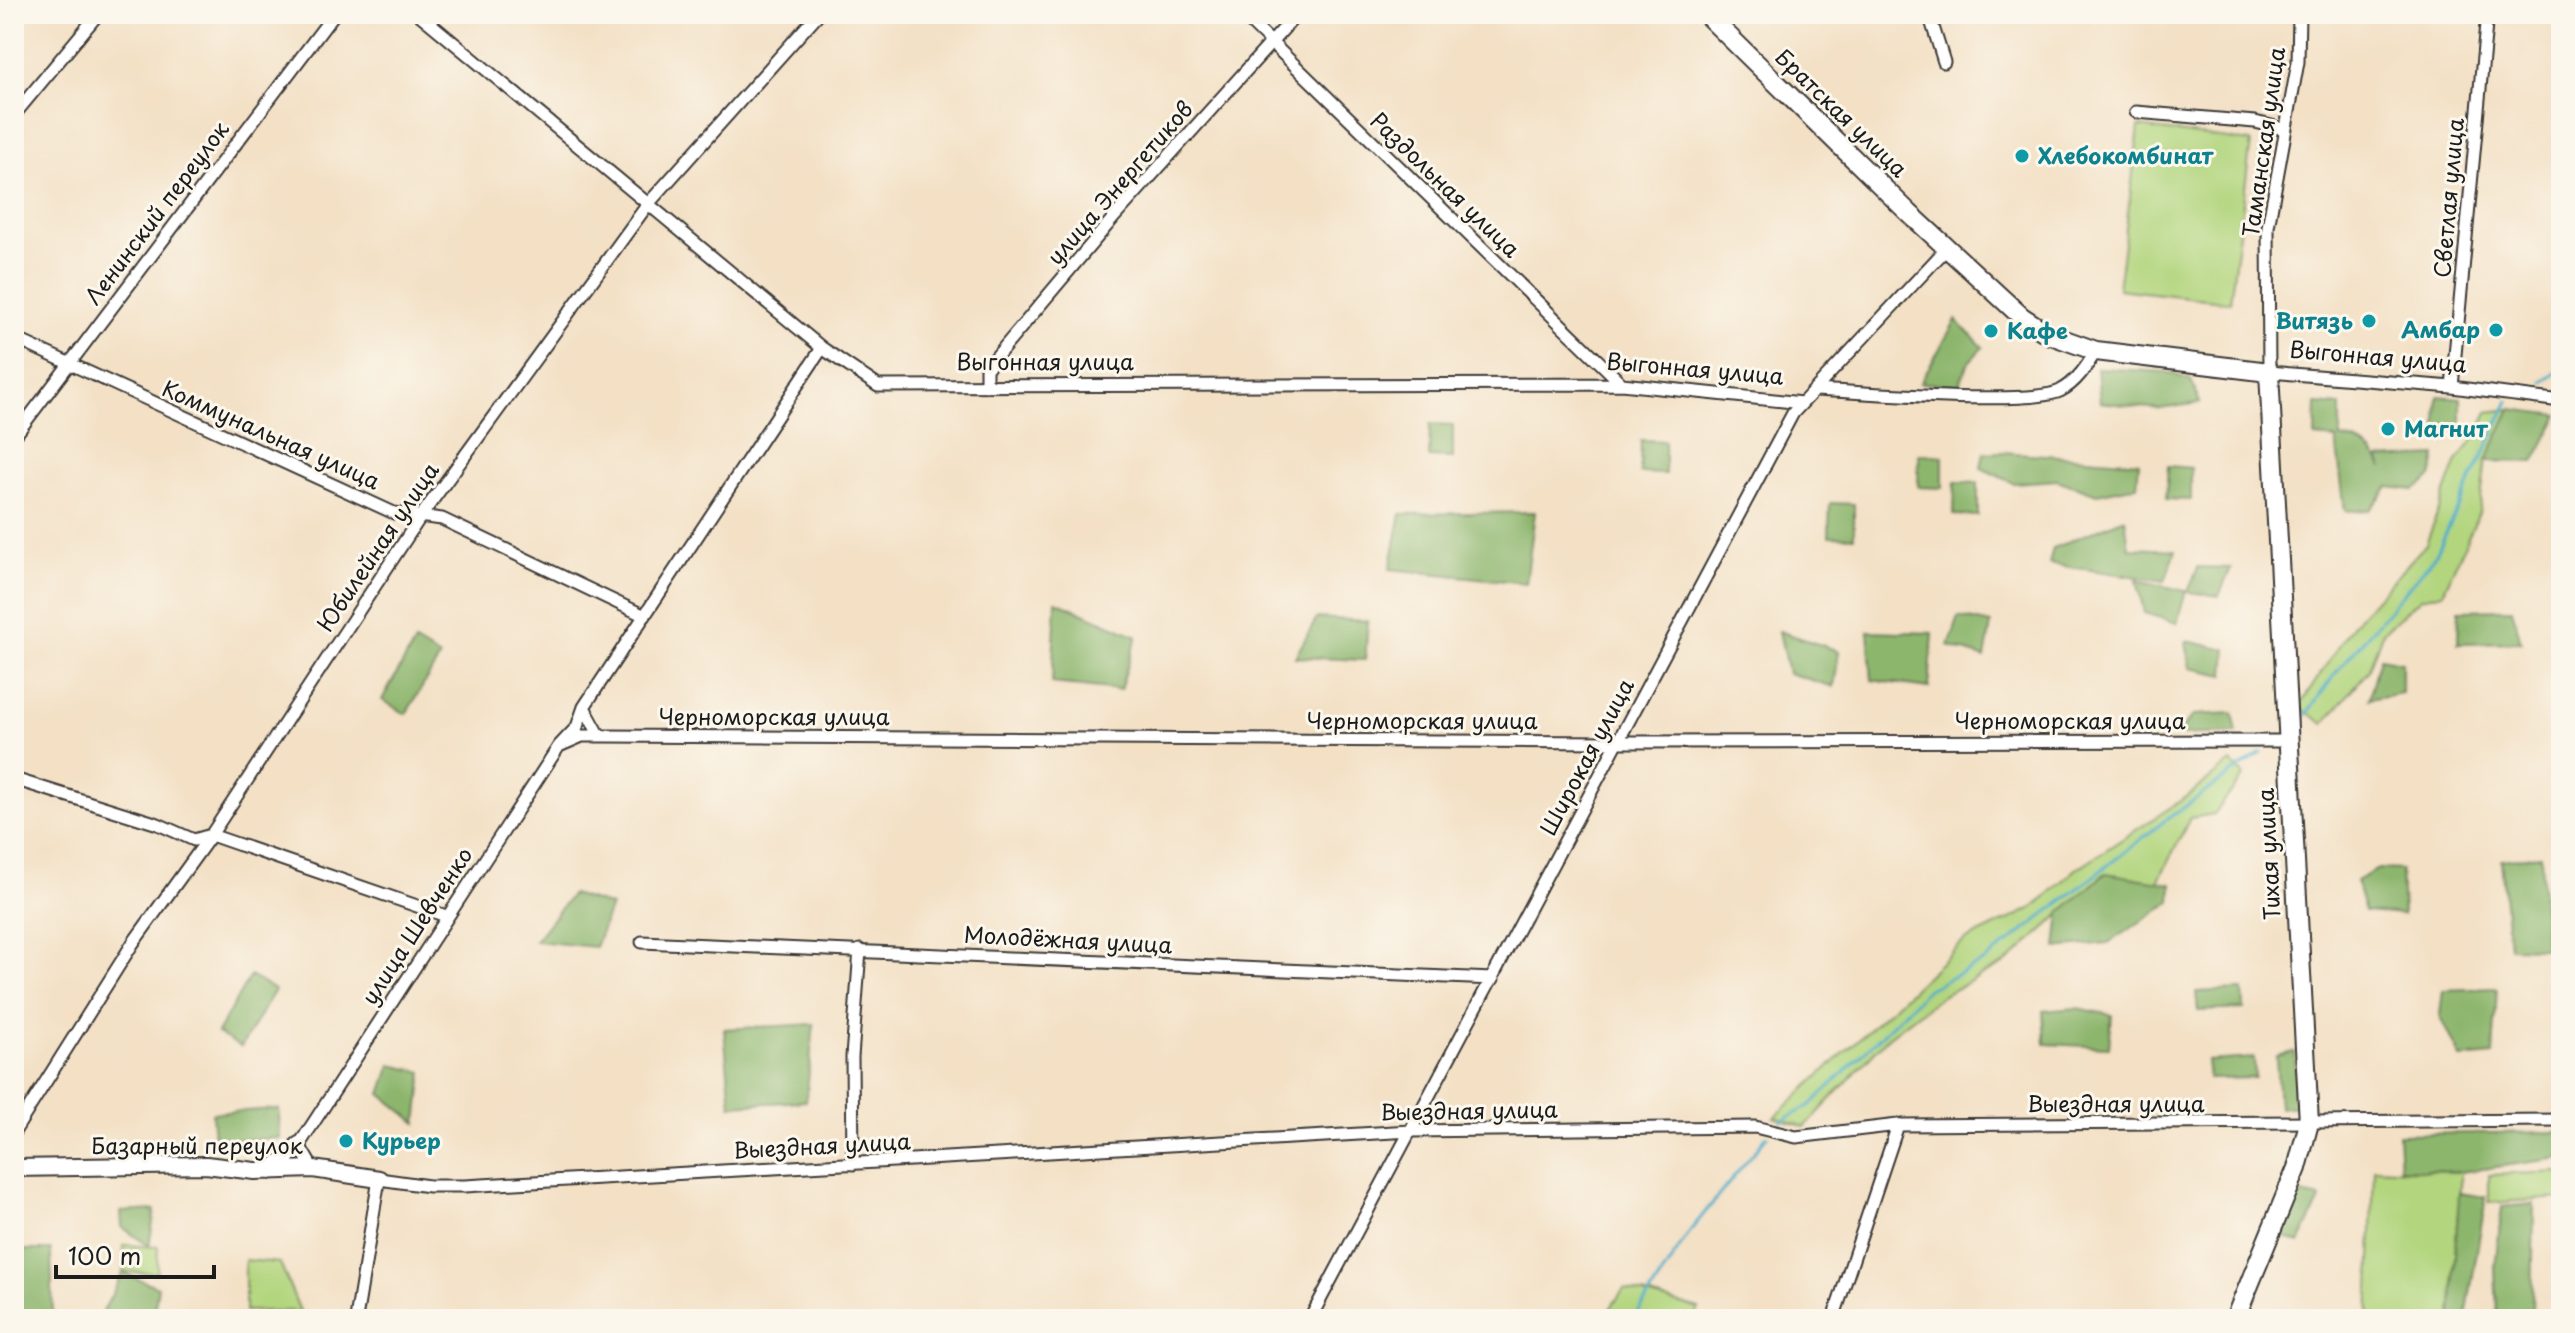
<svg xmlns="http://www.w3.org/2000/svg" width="2575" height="1333" font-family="'Playpen Sans',sans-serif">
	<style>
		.green { fill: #b2d57e; stroke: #67784d; stroke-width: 2 }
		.forest { fill: #8db66d; stroke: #546944; stroke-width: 2 }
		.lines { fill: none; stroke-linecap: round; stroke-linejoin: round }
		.stream { stroke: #49acc9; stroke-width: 3 }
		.street-casing { stroke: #3c3935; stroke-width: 15 }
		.secondary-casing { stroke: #3c3935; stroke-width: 20 }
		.primary-casing { stroke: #3c3935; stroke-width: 22 }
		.street { stroke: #fff; stroke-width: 11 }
		.secondary { stroke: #fff; stroke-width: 16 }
		.primary { stroke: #fff; stroke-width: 18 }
		.culture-dot { fill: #0f9aa8; stroke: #fbf7ec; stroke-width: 3 }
		.labels { text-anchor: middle; stroke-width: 6; stroke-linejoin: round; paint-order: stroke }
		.street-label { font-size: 22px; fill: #1c1c1c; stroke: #fbf7ec }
		.culture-label { font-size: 22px; font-weight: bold; fill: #0d838f; stroke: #fbf7ec; text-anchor: start }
	</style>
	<rect width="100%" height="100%" fill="#fbf7ec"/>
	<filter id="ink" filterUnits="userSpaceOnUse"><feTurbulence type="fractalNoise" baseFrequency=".0125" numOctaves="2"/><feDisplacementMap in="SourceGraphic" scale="16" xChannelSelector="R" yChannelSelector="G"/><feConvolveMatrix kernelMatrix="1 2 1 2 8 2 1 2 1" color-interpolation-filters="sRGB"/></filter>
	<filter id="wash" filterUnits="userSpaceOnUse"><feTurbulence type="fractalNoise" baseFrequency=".006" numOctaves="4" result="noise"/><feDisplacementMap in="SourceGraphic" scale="32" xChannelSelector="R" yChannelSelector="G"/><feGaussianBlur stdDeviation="1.8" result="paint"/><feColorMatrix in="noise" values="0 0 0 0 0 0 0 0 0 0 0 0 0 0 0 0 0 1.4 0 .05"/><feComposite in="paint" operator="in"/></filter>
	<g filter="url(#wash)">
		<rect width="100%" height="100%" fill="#f3e0c5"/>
		<path class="green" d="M2139,127l112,15 -21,160 -112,-13z
			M2511,409l-25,52 -7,52 -36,80 -22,5 -39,35 -14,38 -44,53 -25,-17 54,-83 73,-80 31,-83 19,-24 12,-25z
			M2231,762l13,14 -30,38 -24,4 -32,64 -54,-8 -95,87 -69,36 -52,40 -83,90 -30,-10 189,-176 69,-33 42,-38 110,-72z
			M2374,1168l87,4 -10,147h-82z
			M2561,1172v26l-72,5v-28z
			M124,1245l34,2 -1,26 -34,-1z
			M245,1260l35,3 20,48h-55z
			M1624,1289l75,20 -5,10h-91z"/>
		<path class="forest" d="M1956,320l27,27 -15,16 -9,22 -39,-2z
			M2097,368l69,4 25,8 9,23 -41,6 -59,-7z
			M2438,396l23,2v32l-24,-1z
			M2316,404l24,2v32c18,3 35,11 42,30l-2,-9 56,-3 -4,21 -17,13 -27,-3 -18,23 -25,1 -9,-72 -21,-2z
			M2511,409l48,6 -25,47 -48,-1z
			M1430,424l23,1v33l-24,-1z
			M1641,440l24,1v33l-25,-1z
			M2002,452l137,10 -2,24 -40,8 -40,-14 -44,3 -32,-15 3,-15z
			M1919,454l24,2v32l-25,-1z
			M2168,466l23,2v32l-25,-1z
			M1955,482l23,1v33l-24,-1z
			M1830,503l24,1v33l-25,-1z
			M1535,512l-9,71 -136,-14 11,-55z
			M2125,518l4,30 47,2 -11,31 -116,-17 4,-16z
			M2198,567l33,1 -12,28 -31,-4z
			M2137,580l49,11 -9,32 -33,-10z
			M1056,601l81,35 -17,54 -68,-7z
			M2512,609l9,33 -63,1 1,-33z
			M1959,617l32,7 -6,34 -36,-12z
			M1317,618l51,3 -3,39 -70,-3z
			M1779,631l60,20 -5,36 -46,-14z
			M1868,631l65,2 -4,55 -57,-8z
			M2186,641l41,8 -2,26 -35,-7z
			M415,642l25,15 -34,57 -24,-14z
			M2380,658l22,4v31l-33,6z
			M2233,713l4,20 -61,2 18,-20z
			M2541,855l4,93 -36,-1 -8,-87z
			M2378,869l23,1 2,45 -38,-3 -9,-31z
			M2106,873l66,11 -1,18 -63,41 -52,5 4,-36z
			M572,894l39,12 -16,41 -60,-6z
			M250,976l25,14 -34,57 -24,-14z
			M2497,988l-4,67 -32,3 -21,-43 3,-25z
			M2243,990l1,19 -46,2 -2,-19z
			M2077,1008l35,7 -3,32 -64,-3 -2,-33z
			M814,1024l-8,77 -75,4 -7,-76z
			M2295,1052l2,54 -18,2 -3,-52z
			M2254,1058l1,20 -46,1 -2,-18z
			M391,1065l32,7 -6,51 -36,-29z
			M279,1109l1,29 -66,3 -2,-28z
			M2561,1132v26l-100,14 -61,-3 -2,-35z
			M2459,1193l27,4 -20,120 31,-2 -2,-48 7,-60 32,-3 -2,109 29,-1v7h-110z
			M2301,1194l20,4 -22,45 -17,-7z
			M155,1210l-6,36 -27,-19 -1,-15z
			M23,1250h28l2,69h-39v-43l8,-1z
			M123,1273l35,14 -5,32 -53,-2z"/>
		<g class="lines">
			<path class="stream" d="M2543,382l18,-12
				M2297,727l41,-57 97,-114 74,-155
				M1782,1121l29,-16 117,-116 57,-28 182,-142 94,-66
				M1634,1319l56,-88 77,-95"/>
		</g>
	</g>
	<g filter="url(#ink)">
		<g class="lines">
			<g class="street-casing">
				<path id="street" d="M419,14l403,334 56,38 744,-2 180,19
					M1242,14l380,370
					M1929,14l15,48
					M2299,14l-1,48 -30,165 1,145 183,15 109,14
					M2136,112l119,10 29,7
					M14,115l84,-101
					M14,338l380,175 48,6 203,97
					M986,386v-17l129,-153 182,-202
					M2452,387l35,-373
					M1815,390c45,2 212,16 245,1 16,-8 27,-25 36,-40
					M14,437l320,-423
					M600,736l-16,-29 238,-359
					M559,746l23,-10h23l1012,6 670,-1
					M14,779l144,45 36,16 17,-5 235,81
					M642,942l851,37
					M14,1132l119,-189 78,-108 210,-319 227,-312 170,-190
					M853,1164l-1,-107 8,-107
					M313,1169l-14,-24 260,-399 18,-19 7,-20
					M356,1319l23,-140 50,7h36l946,-55 344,-4 41,10 102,-12 663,-5
					M1310,1319l483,-906 154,-165
					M1833,1319l65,-194"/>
			</g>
			<g class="secondary-casing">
				<path id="secondary" d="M14,1168l192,-3 49,6 58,-2 66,10
					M271,1171l28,-26"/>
			</g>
			<g class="primary-casing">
				<path id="primary" d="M1706,14l203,199 113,104 26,17 48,17 173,21 40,751 -12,45 -62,151"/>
			</g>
			<use href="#street" class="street"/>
			<use href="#secondary" class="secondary"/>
			<use href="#primary" class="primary"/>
		</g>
	</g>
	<g class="culture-dot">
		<circle cx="2022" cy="156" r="8"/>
		<circle cx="2369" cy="321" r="8"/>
		<circle cx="2496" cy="330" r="8"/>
		<circle cx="1991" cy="331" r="8"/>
		<circle cx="2388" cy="429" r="8"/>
		<circle cx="346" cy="1141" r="8"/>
	</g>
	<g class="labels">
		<g class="street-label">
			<text transform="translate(1841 113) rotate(44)" y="8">Братская улица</text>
			<text transform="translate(2264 142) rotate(-82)" y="8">Таманская улица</text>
			<text transform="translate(1120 183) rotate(-49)" y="8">улица Энергетиков</text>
			<text transform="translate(1445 185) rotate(44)" y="8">Раздольная улица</text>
			<text transform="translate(2449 198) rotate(-85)" y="8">Светлая улица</text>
			<text transform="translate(157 213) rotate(-53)" y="8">Ленинский переулок</text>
			<text transform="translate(2378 357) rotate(5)" y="8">Выгонная улица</text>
			<text x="1045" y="370">Выгонная улица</text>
			<text transform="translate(1695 369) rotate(5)" y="8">Выгонная улица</text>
			<text transform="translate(271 435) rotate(24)" y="8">Коммунальная улица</text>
			<text transform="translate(378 547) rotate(-56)" y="8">Юбилейная улица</text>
			<text x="774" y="725">Черноморская улица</text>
			<text x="1422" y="729">Черноморская улица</text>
			<text x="2070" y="729">Черноморская улица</text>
			<text transform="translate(1587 757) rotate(-62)" y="8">Широкая улица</text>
			<text transform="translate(2269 854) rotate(-93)" y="8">Тихая улица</text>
			<text transform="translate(417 926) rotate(-57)" y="8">улица Шевченко</text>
			<text transform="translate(1068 940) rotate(3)" y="8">Молодёжная улица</text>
			<text x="2116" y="1112">Выездная улица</text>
			<text transform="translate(1469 1111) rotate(-1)" y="8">Выездная улица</text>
			<text x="197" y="1154">Базарный переулок</text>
			<text transform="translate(822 1146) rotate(-3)" y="8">Выездная улица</text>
		</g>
		<g class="culture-label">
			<text x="2038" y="164">Хлебокомбинат</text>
			<text x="2353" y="329" text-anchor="end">Витязь</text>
			<text x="2480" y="338" text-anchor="end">Амбар</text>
			<text x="2007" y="339">Кафе</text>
			<text x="2404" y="437">Магнит</text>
			<text x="362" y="1149">Курьер</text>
		</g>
	</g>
	<rect width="2575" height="1333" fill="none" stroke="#fbf7ec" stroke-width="48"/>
	<path d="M56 1265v12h158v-12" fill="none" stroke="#1c1c1c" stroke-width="4"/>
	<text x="68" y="1265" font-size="24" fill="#1c1c1c" stroke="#fbf7ec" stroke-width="6" paint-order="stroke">100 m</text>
</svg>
